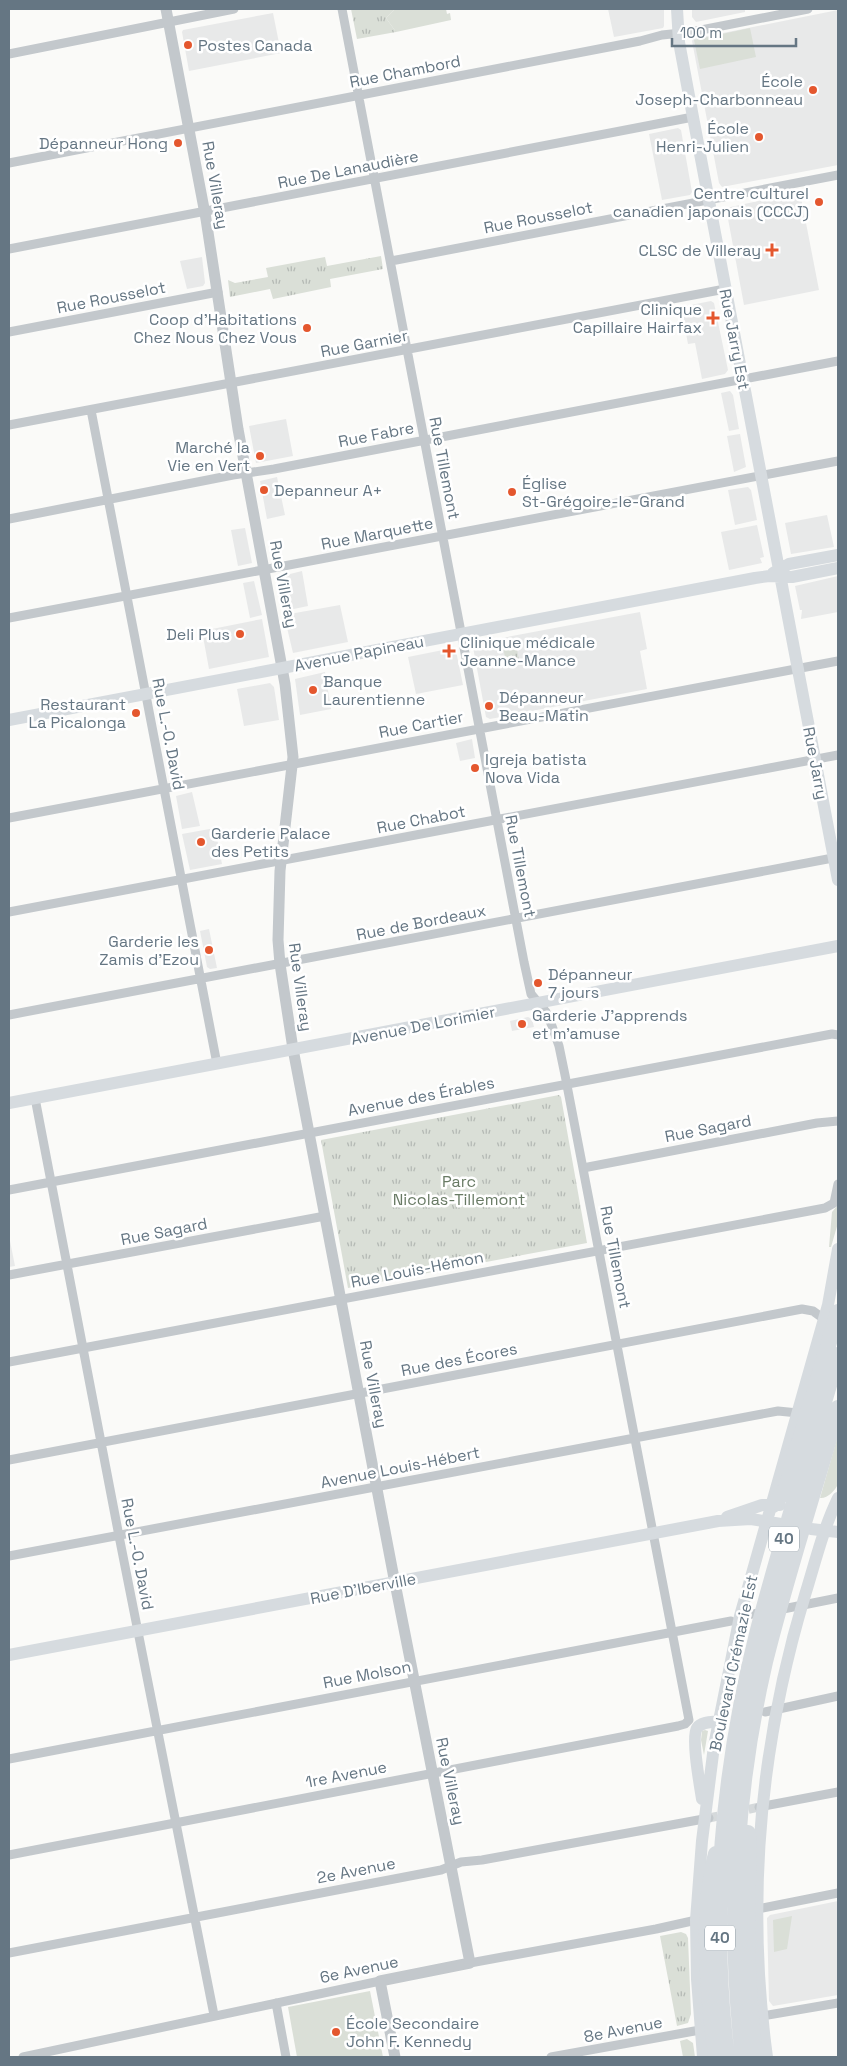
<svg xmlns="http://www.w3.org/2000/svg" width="847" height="2066" font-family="'Space Grotesk',sans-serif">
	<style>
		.built { fill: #e8e9e9 }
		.green { fill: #dadfd7 }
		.park { fill: url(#park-tufts) }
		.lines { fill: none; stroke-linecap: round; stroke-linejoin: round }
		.minor-tunnel { stroke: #d5d9db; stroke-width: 9; stroke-dasharray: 9 4.5; stroke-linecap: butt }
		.minor { stroke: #c3c8cc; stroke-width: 9 }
		.tertiary { stroke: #c3c8cc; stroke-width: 11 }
		.secondary { stroke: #d6dbdf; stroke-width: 12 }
		.motorway { stroke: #d6dbdf; stroke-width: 16 }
		.poi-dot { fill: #e4572e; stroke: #fff; stroke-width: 2 }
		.labels { text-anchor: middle; stroke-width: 5; stroke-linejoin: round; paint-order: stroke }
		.shield { fill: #fff; stroke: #939fa8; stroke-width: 1 }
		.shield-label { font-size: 15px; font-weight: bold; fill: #657683 }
		.poi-label { font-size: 16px; fill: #657683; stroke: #fff; text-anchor: start }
		.street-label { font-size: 16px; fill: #657683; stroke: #fff }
		.park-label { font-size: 16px; fill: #687a64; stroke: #fff }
	</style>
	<defs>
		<pattern id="park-tufts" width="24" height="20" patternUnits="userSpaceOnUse" patternTransform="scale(1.25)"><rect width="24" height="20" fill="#dadfd7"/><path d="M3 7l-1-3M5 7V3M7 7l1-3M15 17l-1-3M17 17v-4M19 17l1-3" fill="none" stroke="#b4b9b4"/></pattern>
	</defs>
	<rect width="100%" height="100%" fill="#fafaf8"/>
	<path class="built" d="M608,9h56v17l-1,2 -49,9z
		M692,9h53v3l-49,10 -4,-5z
		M838,10v155l-116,22 -3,-4 -27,-142 1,-2z
		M273,13l8,40 -92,18 -7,-39 1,-2z
		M678,128l3,2 11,62 -2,3 -28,5 -13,-66z
		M800,192l19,98 -75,15 -18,-97z
		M202,257l3,26 -2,3 -16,3 -7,-28z
		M711,301l3,2 14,67 -3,4 -23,5 -7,-36 -7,1 -7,-37z
		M730,391l3,4 6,34 -10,2 -8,-38z
		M286,419l7,37 -37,7 -7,-37z
		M740,434l6,33 -12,5 -7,-36z
		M277,477l8,38 -18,4 -7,-38z
		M748,487l3,3 6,30 -22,5 -7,-35z
		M827,515l7,32 -43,7 -6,-31z
		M757,525l7,32 -4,1 2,5 -33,7 -8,-38z
		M245,528l7,35 -14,3 -7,-36z
		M302,571l6,35 -24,5 -6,-34z
		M838,576v36l-37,7 1,-9h-2l-5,-24z
		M254,581l8,34 -12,3 -7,-35z
		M340,605l8,37 -55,11 -9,-38z
		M640,612l7,37 -7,2 7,38 -157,30 -4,-2 -13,-70 2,-4z
		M262,619l7,38 -60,12 -7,-38z
		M453,648l3,3 7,34 -47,9 -8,-37z
		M325,672l6,37 -31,6 -5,-36z
		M270,683l4,4 5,33 -35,6 -7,-37z
		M472,739l3,19 -15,3 -4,-18z
		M192,792l8,34 -18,3 -6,-33z
		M215,828l7,36 -32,6 -8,-36z
		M209,929l8,39 -7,1 -3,-2 -7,-36z
		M528,1017l4,2 2,8 -22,4 -2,-10z
		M9,1236l6,30 -6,1z
		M838,1901v94l-65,11 -4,-5 -2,-83 3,-3z"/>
	<path class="green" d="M395,9h51l1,5 3,-1 1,7 -55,12 -10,-14z
		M750,28l6,29 -56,12 -6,-29z
		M838,1205v18l-7,24h-2l3,-35z
		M838,1435c0,9 3,42 0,49 -3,7 -11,15 -18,14z
		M705,1730l3,1 -4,24 -3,-15 1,-9z
		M792,1916l-5,33 -13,3 -1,-32z
		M370,1991l13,66h-86l-9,-50z
		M687,2039l6,4 2,14h-12l-3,-16z"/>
	<path class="park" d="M351,9h44l-9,9 10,14 -39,7z
		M381,256l2,13 -53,10 1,8 -58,12 -3,-10 -40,8 -2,-17 7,3 33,-6 -2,-9 59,-11 2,9z
		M515,639l4,21 -13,3 -4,-22z
		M559,1095l2,2 26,146 -239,45 -27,-148z
		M681,1932l5,2 2,4 3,76 -3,9 -11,3 -17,-90z"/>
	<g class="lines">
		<path class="minor-tunnel" d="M709,1818l50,-11"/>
		<path class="minor" d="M9,54l225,-45
			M9,163l631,-122 22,-6 29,-3 117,-23
			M9,249l684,-132
			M391,261l447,-86
			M9,332l209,-40
			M91,410l126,654
			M9,425l716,-136
			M9,519l224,-44 41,-6 564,-108
			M9,618l829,-157
			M9,818l829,-157
			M9,912l829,-157
			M9,1015l829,-158
			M35,1098l84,438 95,479
			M583,1168l234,-45 21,-2
			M9,1190l823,-156 6,1
			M9,1275l316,-59
			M9,1362l816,-154 9,-5 4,-19
			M9,1460l793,-151 11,2 11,8
			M9,1556l769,-145 20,2
			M778,1610l60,-12
			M740,1616l25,-4
			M765,1712l73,-16
			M9,1759l722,-138
			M759,1807l79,-15
			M9,1855l669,-129 7,-2 4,-4 -124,-645 -6,-29 -7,-20 -6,-14 -15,-18 -7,-32 -182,-953
			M753,1910l85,-17
			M9,1953l432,-83 20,-8 21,-2 227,-42
			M470,1963l186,-34 45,-10
			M276,2003l10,54
			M762,2016l76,-13
			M23,2057l357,-76
			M551,2057l149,-27"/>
		<path class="tertiary" d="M166,9l40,210 32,210 47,255 8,73 -13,114 -2,69 2,24 13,85 100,524 77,390 -90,18 15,76"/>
		<path class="secondary" d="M677,9l2,33 14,75 145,763
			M773,573l16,-9 49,-9
			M9,720l746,-142 14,-2 23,1 46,-9
			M9,1103l829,-157
			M727,1517l35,-12h18
			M811,1529l27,3
			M9,1655l709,-134 33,-2 30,5
			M702,1799c-2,-13 -11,-62 -5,-71 4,-6 15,-6 22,-7
			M703,2057l-6,-78 -1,-59 6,-79 12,-95 26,-130 88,-311 10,-56
			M767,2057c-21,-155 -7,-312 38,-462 10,-32 18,-66 33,-97"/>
		<path class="motorway" d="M773,1505l12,-15 53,-178
			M748,1833c2,30 -1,60 -1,91 0,45 3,89 8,133
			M716,2057c-8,-60 -16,-146 0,-203
			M727,2057c-18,-141 -4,-289 31,-427 24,-92 53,-183 80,-275
			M743,2057c-15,-131 -8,-266 22,-395 21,-85 49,-170 73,-254"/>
	</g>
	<g class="poi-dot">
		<circle cx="188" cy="45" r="5"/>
		<circle cx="813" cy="90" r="5"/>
		<circle cx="759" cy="137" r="5"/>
		<circle cx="178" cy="143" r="5"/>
		<circle cx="819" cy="202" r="5"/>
		<path d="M769.5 242.5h5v5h5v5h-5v5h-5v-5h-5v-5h5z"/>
		<path d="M710.5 310.5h5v5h5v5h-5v5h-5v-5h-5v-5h5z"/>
		<circle cx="307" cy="328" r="5"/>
		<circle cx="260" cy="456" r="5"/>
		<circle cx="264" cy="490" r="5"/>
		<circle cx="512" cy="492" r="5"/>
		<circle cx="240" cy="634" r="5"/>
		<path d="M446.5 643.5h5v5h5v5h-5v5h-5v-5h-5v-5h5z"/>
		<circle cx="313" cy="690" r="5"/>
		<circle cx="489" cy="706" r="5"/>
		<circle cx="136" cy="713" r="5"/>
		<circle cx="475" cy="768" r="5"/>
		<circle cx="201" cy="842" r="5"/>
		<circle cx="209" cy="950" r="5"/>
		<circle cx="538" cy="983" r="5"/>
		<circle cx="522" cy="1024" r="5"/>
		<circle cx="336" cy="2032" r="5"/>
	</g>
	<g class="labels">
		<g class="shield">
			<rect x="769" y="1526.5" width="30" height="25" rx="4"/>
			<rect x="705" y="1925.5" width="30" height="25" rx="4"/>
		</g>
		<g class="shield-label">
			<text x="784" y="1544">40</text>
			<text x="720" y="1943">40</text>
		</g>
		<g class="poi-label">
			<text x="198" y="51">Postes Canada</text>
			<text x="803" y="87" text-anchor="end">École<tspan x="803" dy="18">Joseph-Charbonneau</tspan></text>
			<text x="749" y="134" text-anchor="end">École<tspan x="749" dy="18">Henri-Julien</tspan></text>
			<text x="168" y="149" text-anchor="end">Dépanneur Hong</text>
			<text x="809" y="199" text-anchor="end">Centre culturel<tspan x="809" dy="18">canadien japonais (CCCJ)</tspan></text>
			<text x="761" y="256" text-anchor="end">CLSC de Villeray</text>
			<text x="702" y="315" text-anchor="end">Clinique<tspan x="702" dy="18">Capillaire Hairfax</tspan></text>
			<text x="297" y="325" text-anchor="end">Coop d'Habitations<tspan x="297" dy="18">Chez Nous Chez Vous</tspan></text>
			<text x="250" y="453" text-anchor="end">Marché la<tspan x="250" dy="18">Vie en Vert</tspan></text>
			<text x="522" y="489">Église<tspan x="522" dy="18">St-Grégoire-le-Grand</tspan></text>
			<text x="274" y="496">Depanneur A+</text>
			<text x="230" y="640" text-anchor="end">Deli Plus</text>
			<text x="460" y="648">Clinique médicale<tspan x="460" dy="18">Jeanne-Mance</tspan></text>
			<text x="323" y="687">Banque<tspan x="323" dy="18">Laurentienne</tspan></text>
			<text x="499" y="703">Dépanneur<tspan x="499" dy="18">Beau-Matin</tspan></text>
			<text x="126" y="710" text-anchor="end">Restaurant<tspan x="126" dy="18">La Picalonga</tspan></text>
			<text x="485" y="765">Igreja batista<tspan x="485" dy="18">Nova Vida</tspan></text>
			<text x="211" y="839">Garderie Palace<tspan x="211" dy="18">des Petits</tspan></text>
			<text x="199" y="947" text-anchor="end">Garderie les<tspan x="199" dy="18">Zamis d'Ezou</tspan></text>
			<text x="548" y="980">Dépanneur<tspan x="548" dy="18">7 jours</tspan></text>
			<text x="532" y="1021">Garderie J'apprends<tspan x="532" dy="18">et m'amuse</tspan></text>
			<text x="346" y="2029">École Secondaire<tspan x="346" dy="18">John F. Kennedy</tspan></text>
		</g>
		<g class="street-label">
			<text transform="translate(405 71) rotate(-11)" y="6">Rue Chambord</text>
			<text transform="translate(348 169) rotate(-11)" y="6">Rue De Lanaudière</text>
			<text transform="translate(216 185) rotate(80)" y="6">Rue Villeray</text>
			<text transform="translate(538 217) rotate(-11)" y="6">Rue Rousselot</text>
			<text transform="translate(111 297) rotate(-11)" y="6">Rue Rousselot</text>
			<text transform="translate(735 339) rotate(79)" y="6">Rue Jarry Est</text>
			<text transform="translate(364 343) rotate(-11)" y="6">Rue Garnier</text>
			<text transform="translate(376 434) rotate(-11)" y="6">Rue Fabre</text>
			<text transform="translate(445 468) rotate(79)" y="6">Rue Tillemont</text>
			<text transform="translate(377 533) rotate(-11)" y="6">Rue Marquette</text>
			<text transform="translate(284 584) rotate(79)" y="6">Rue Villeray</text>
			<text transform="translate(359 653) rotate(-11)" y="6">Avenue Papineau</text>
			<text transform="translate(421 724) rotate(-11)" y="6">Rue Cartier</text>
			<text transform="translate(169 734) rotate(79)" y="6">Rue L.-O. David</text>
			<text transform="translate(816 763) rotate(79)" y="6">Rue Jarry</text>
			<text transform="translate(421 819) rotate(-11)" y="6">Rue Chabot</text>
			<text transform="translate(521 866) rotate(79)" y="6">Rue Tillemont</text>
			<text transform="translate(421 922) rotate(-11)" y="6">Rue de Bordeaux</text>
			<text transform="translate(301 987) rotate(82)" y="6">Rue Villeray</text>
			<text transform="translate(423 1025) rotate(-11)" y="6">Avenue De Lorimier</text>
			<text transform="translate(421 1096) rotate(-11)" y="6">Avenue des Érables</text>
			<text transform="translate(708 1128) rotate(-11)" y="6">Rue Sagard</text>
			<text transform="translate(164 1231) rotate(-11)" y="6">Rue Sagard</text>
			<text transform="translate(616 1257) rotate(79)" y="6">Rue Tillemont</text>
			<text transform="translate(417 1269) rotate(-11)" y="6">Rue Louis-Hémon</text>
			<text transform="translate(459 1359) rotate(-11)" y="6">Rue des Écores</text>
			<text transform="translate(374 1384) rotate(79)" y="6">Rue Villeray</text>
			<text transform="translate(400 1467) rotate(-11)" y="6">Avenue Louis-Hébert</text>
			<text transform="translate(138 1554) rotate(79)" y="6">Rue L.-O. David</text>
			<text transform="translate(363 1588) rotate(-11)" y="6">Rue D'Iberville</text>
			<text transform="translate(733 1663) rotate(-78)" y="6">Boulevard Crémazie Est</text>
			<text transform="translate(367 1674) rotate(-11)" y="6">Rue Molson</text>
			<text transform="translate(346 1774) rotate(-11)" y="6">1re Avenue</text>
			<text transform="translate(451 1781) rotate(78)" y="6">Rue Villeray</text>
			<text transform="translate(356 1870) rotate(-11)" y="6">2e Avenue</text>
			<text transform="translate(359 1969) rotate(-12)" y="6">6e Avenue</text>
			<text transform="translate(623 2029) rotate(-11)" y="6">8e Avenue</text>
		</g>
		<g class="park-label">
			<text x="459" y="1187">Parc<tspan x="459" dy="18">Nicolas-Tillemont</tspan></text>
		</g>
	</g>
	<rect width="847" height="2066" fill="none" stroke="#657683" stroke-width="20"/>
	<path d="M672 38v8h124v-8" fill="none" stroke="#657683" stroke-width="2.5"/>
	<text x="680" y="38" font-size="15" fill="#657683" stroke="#ffffff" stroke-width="4" paint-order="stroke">100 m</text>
</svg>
